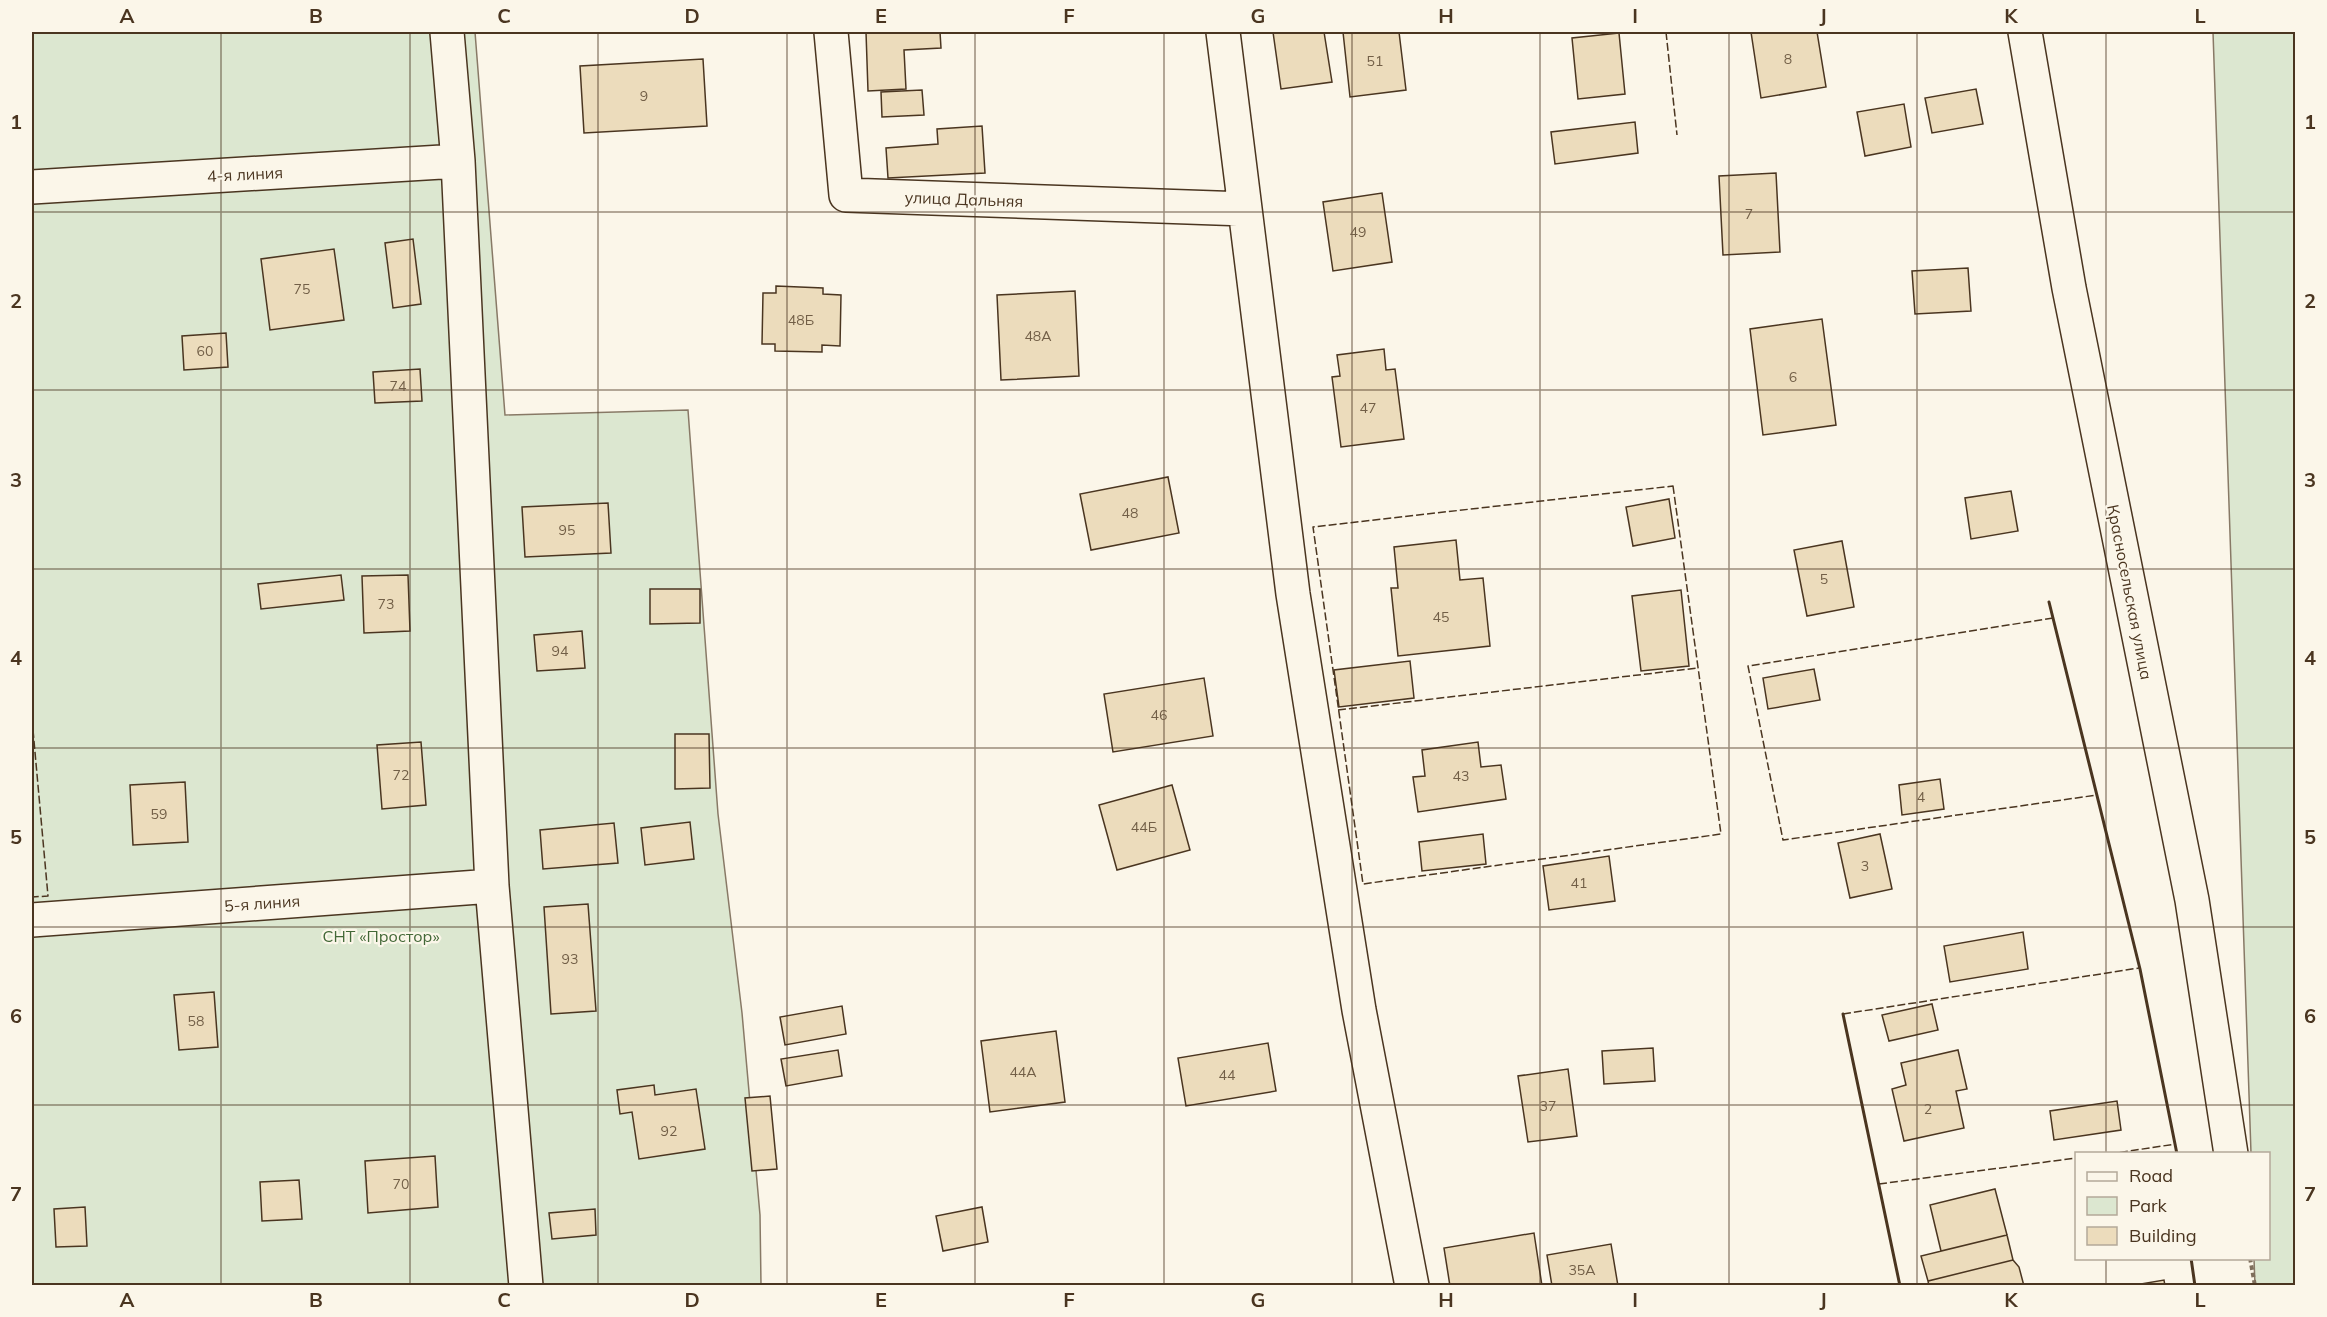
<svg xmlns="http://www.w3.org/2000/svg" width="2327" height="1317" font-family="Mulish,sans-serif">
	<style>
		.green { fill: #dce7d0; stroke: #887966; stroke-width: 1.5 }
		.building { fill: #ecdcbc; stroke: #4a3520; stroke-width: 1.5 }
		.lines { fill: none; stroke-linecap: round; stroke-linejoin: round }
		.minor-casing { stroke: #4a3520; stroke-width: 36 }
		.path { stroke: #7f6f5c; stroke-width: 4; stroke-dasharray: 4.5 3; stroke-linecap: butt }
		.minor { stroke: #fbf6e9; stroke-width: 33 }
		.fence { stroke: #4a3520; stroke-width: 1.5; stroke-dasharray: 8 3; stroke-linecap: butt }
		.wall { stroke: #4a3520; stroke-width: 3 }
		.grid { fill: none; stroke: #4a3520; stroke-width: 1.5; stroke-opacity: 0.55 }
		.labels { text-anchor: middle; stroke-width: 4.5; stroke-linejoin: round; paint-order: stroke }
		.number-label { font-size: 14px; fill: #725f47 }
		.street-label { font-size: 16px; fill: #4a3520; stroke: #fbf6e9 }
		.park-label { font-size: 16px; fill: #436837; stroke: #fbf6e9 }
		.neatline { fill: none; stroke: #4a3520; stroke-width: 2 }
		.grid-label { font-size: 20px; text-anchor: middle; font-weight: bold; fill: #4a3520 }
	</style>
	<rect width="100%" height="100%" fill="#fbf6e9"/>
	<path class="green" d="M32,32h443l30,383 183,-5 30,404 24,199 18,202 1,70h-729z
		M2213,32h82v1253h-40l-1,-26 14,-1v-104l-17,-1z"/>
	<path class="building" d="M866,32h74l1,16 -37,2 2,39 -38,2z
		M1273,32h51l8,50 -51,7z
		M1343,32h56l7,58 -56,7z
		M1751,32h66l9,55 -65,11z
		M1619,33l6,61 -47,5 -6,-61z
		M703,59l4,67 -123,7 -4,-67z
		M1976,89l7,35 -51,9 -7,-35z
		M922,90l2,25 -42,2 -1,-25z
		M1904,104l7,43 -46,9 -8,-44z
		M1635,122l3,31 -83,11 -4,-32z
		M982,126l3,47 -97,5 -2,-30 52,-4 -1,-15z
		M1776,173l4,79 -57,3 -4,-79z
		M1382,193l10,69 -59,9 -10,-69z
		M413,239l8,65 -28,4 -8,-65z
		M334,249l10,71 -74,10 -9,-71z
		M1968,268l3,43 -56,3 -3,-43z
		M776,286l47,2v6l18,1 -1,51 -18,-1v7l-47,-1v-7h-13l1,-51h13z
		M1075,291l4,85 -78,4 -4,-85z
		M1822,319l14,106 -73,10 -13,-106z
		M226,333l2,34 -44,3 -2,-34z
		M1384,349l2,21 9,-1 9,70 -63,8 -9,-70 8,-1 -3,-21z
		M420,369l2,32 -47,2 -2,-31z
		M1168,477l11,56 -88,17 -11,-56z
		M2011,491l7,40 -47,8 -6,-41z
		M1669,499l6,39 -42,8 -7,-39z
		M608,503l3,50 -86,4 -3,-50z
		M1456,540l4,40 23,-2 7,68 -92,10 -7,-68h7l-4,-41z
		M1842,541l12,66 -47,9 -13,-66z
		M341,575l3,25 -83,9 -3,-25z
		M408,575l2,56 -46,2 -2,-57z
		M650,589h50v34l-50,1z
		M1681,590l8,76 -48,5 -9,-75z
		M582,631l3,37 -48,3 -3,-36z
		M1410,661l4,37 -75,9 -5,-37z
		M1814,669l6,31 -52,9 -5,-31z
		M1204,678l9,58 -100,16 -9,-58z
		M675,734h34l1,54 -35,1z
		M421,742l5,63 -44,4 -5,-64z
		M1478,742l3,25 20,-2 5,34 -88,13 -5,-35 12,-1 -3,-26z
		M1940,779l4,30 -42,6 -3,-30z
		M185,782l3,60 -55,3 -3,-60z
		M1172,785l18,65 -73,20 -18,-65z
		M690,822l4,37 -49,6 -4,-37z
		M614,823l4,40 -75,6 -3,-39z
		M1483,834l3,30 -64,7 -3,-29z
		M1880,834l12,55 -42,9 -12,-55z
		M1609,856l6,45 -66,9 -6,-44z
		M588,904l8,107 -45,3 -7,-107z
		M2023,932l5,37 -78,13 -6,-36z
		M214,992l4,55 -39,3 -5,-55z
		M1932,1004l6,26 -49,11 -7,-26z
		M842,1006l4,28 -61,11 -5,-28z
		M1056,1031l9,71 -75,10 -9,-71z
		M1268,1043l8,48 -90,15 -8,-48z
		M1653,1048l2,33 -51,3 -2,-33z
		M838,1050l4,26 -56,10 -5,-27z
		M1958,1050l9,39 -11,2 8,37 -60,13 -12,-52 14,-4 -5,-22z
		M1568,1069l9,67 -49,6 -10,-66z
		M654,1085l1,10 41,-6 9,60 -66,10 -7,-47 -12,2 -3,-24z
		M770,1096l7,73 -25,2 -7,-73z
		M2117,1101l4,29 -67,10 -4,-29z
		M435,1156l3,51 -70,6 -3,-52z
		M299,1180l3,39 -40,2 -2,-39z
		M1995,1189l12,46 -66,16 -11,-46z
		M85,1207l2,39 -31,1 -2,-38z
		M982,1207l6,35 -45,9 -7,-35z
		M595,1209l1,26 -44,4 -3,-26z
		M1534,1233l8,53h-92l-6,-38z
		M2007,1235l6,25 -85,21 -7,-25z
		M1611,1244l7,42h-66l-5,-31z
		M2013,1260l6,7 5,19h-95l-1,-5z
		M2164,1280l1,6h-36z"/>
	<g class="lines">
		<g class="minor-casing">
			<path id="minor" d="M447,32l11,129 34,725 34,400
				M831,32l15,163 399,14
				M1223,32l70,562 66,416 53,276
				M2025,32l44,256 123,612 39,254
				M32,187l426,-26
				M32,920l460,-34"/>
		</g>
		<path class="path" d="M2250,1258l5,28"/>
		<use href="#minor" class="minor"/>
		<path class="fence" d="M1666,32l11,103
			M1673,486l48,348 -358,50 -50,-357z
			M2053,618l-305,48 35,174 314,-45
			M1338,710l360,-42
			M32,719l16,177 -16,1
			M1843,1014l296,-46
			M2109,1154l67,-10
			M1879,1184l197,-26"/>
		<path class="wall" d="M2049,602l91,367 37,185
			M1843,1014l57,272
			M2191,1258l4,28"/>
	</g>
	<path class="grid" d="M221,32v1254M410,32v1254M598,32v1254M787,32v1254M975,32v1254M1164,32v1254M1352,32v1254M1540,32v1254M1729,32v1254M1917,32v1254M2106,32v1122M32,212h2264M32,390h2264M32,569h2264M32,748h2264M32,927h2264M32,1105h2264M2106,1258v28"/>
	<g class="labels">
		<g class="number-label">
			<text x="1788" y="64">8</text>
			<text x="1375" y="66">51</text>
			<text x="644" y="101">9</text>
			<text x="1749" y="219">7</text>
			<text x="1358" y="237">49</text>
			<text x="302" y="294">75</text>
			<text x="801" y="325">48Б</text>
			<text x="1038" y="341">48А</text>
			<text x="205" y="356">60</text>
			<text x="1793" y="382">6</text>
			<text x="398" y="391">74</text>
			<text x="1368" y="413">47</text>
			<text x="1130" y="518">48</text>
			<text x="567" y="535">95</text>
			<text x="1824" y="584">5</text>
			<text x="386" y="609">73</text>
			<text x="1441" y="622">45</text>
			<text x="560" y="656">94</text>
			<text x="1159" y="720">46</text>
			<text x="401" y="780">72</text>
			<text x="1461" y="781">43</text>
			<text x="1921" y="802">4</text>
			<text x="159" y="819">59</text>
			<text x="1144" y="832">44Б</text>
			<text x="1865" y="871">3</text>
			<text x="1579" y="888">41</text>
			<text x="570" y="964">93</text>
			<text x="196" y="1026">58</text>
			<text x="1023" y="1077">44А</text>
			<text x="1227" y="1080">44</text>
			<text x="1548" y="1111">37</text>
			<text x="1928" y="1114">2</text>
			<text x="669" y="1136">92</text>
			<text x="401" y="1189">70</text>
			<text x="1582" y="1275">35А</text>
		</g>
		<g class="street-label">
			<text transform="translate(245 174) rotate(-3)" y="6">4-я линия</text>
			<text transform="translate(964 199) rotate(2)" y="6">улица Дальняя</text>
			<text transform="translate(2130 592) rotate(79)" y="6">Красносельская улица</text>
			<text transform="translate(262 903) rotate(-4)" y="6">5-я линия</text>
		</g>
		<g class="park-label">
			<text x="381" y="942">СНТ «Простор»</text>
		</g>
	</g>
	<rect width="2327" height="1317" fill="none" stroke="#fbf6e9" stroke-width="66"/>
	<rect x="2075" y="1152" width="195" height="108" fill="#fbf6e9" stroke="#b4a999" stroke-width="1.5"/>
	<rect x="2087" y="1172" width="30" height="9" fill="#fbf6e9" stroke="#b4a999" stroke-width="1.5"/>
	<text x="2129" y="1182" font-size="18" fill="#4a3520">Road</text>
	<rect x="2087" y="1197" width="30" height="18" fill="#dce7d0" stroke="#b4a999" stroke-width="1.5"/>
	<text x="2129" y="1212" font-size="18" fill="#4a3520">Park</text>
	<rect x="2087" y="1227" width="30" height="18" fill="#ecdcbc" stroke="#b4a999" stroke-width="1.5"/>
	<text x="2129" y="1242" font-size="18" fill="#4a3520">Building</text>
	<rect x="33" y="33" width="2261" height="1251" class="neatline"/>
	<g class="grid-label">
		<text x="127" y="23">A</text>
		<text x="316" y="23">B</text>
		<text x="504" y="23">C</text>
		<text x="692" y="23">D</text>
		<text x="881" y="23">E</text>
		<text x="1069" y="23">F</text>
		<text x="1258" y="23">G</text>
		<text x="1446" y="23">H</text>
		<text x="1635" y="23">I</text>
		<text x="1823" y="23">J</text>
		<text x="2011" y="23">K</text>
		<text x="2200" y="23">L</text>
		<text x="16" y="129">1</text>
		<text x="2310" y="129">1</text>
		<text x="16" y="308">2</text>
		<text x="2310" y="308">2</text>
		<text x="16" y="487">3</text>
		<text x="2310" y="487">3</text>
		<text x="16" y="665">4</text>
		<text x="2310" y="665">4</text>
		<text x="16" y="844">5</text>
		<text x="2310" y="844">5</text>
		<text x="16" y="1023">6</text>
		<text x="2310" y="1023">6</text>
		<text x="16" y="1201">7</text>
		<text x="2310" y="1201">7</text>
		<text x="127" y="1307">A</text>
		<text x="316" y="1307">B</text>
		<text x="504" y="1307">C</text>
		<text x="692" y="1307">D</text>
		<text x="881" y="1307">E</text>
		<text x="1069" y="1307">F</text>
		<text x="1258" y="1307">G</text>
		<text x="1446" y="1307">H</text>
		<text x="1635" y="1307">I</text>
		<text x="1823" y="1307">J</text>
		<text x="2011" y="1307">K</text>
		<text x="2200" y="1307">L</text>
	</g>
</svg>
